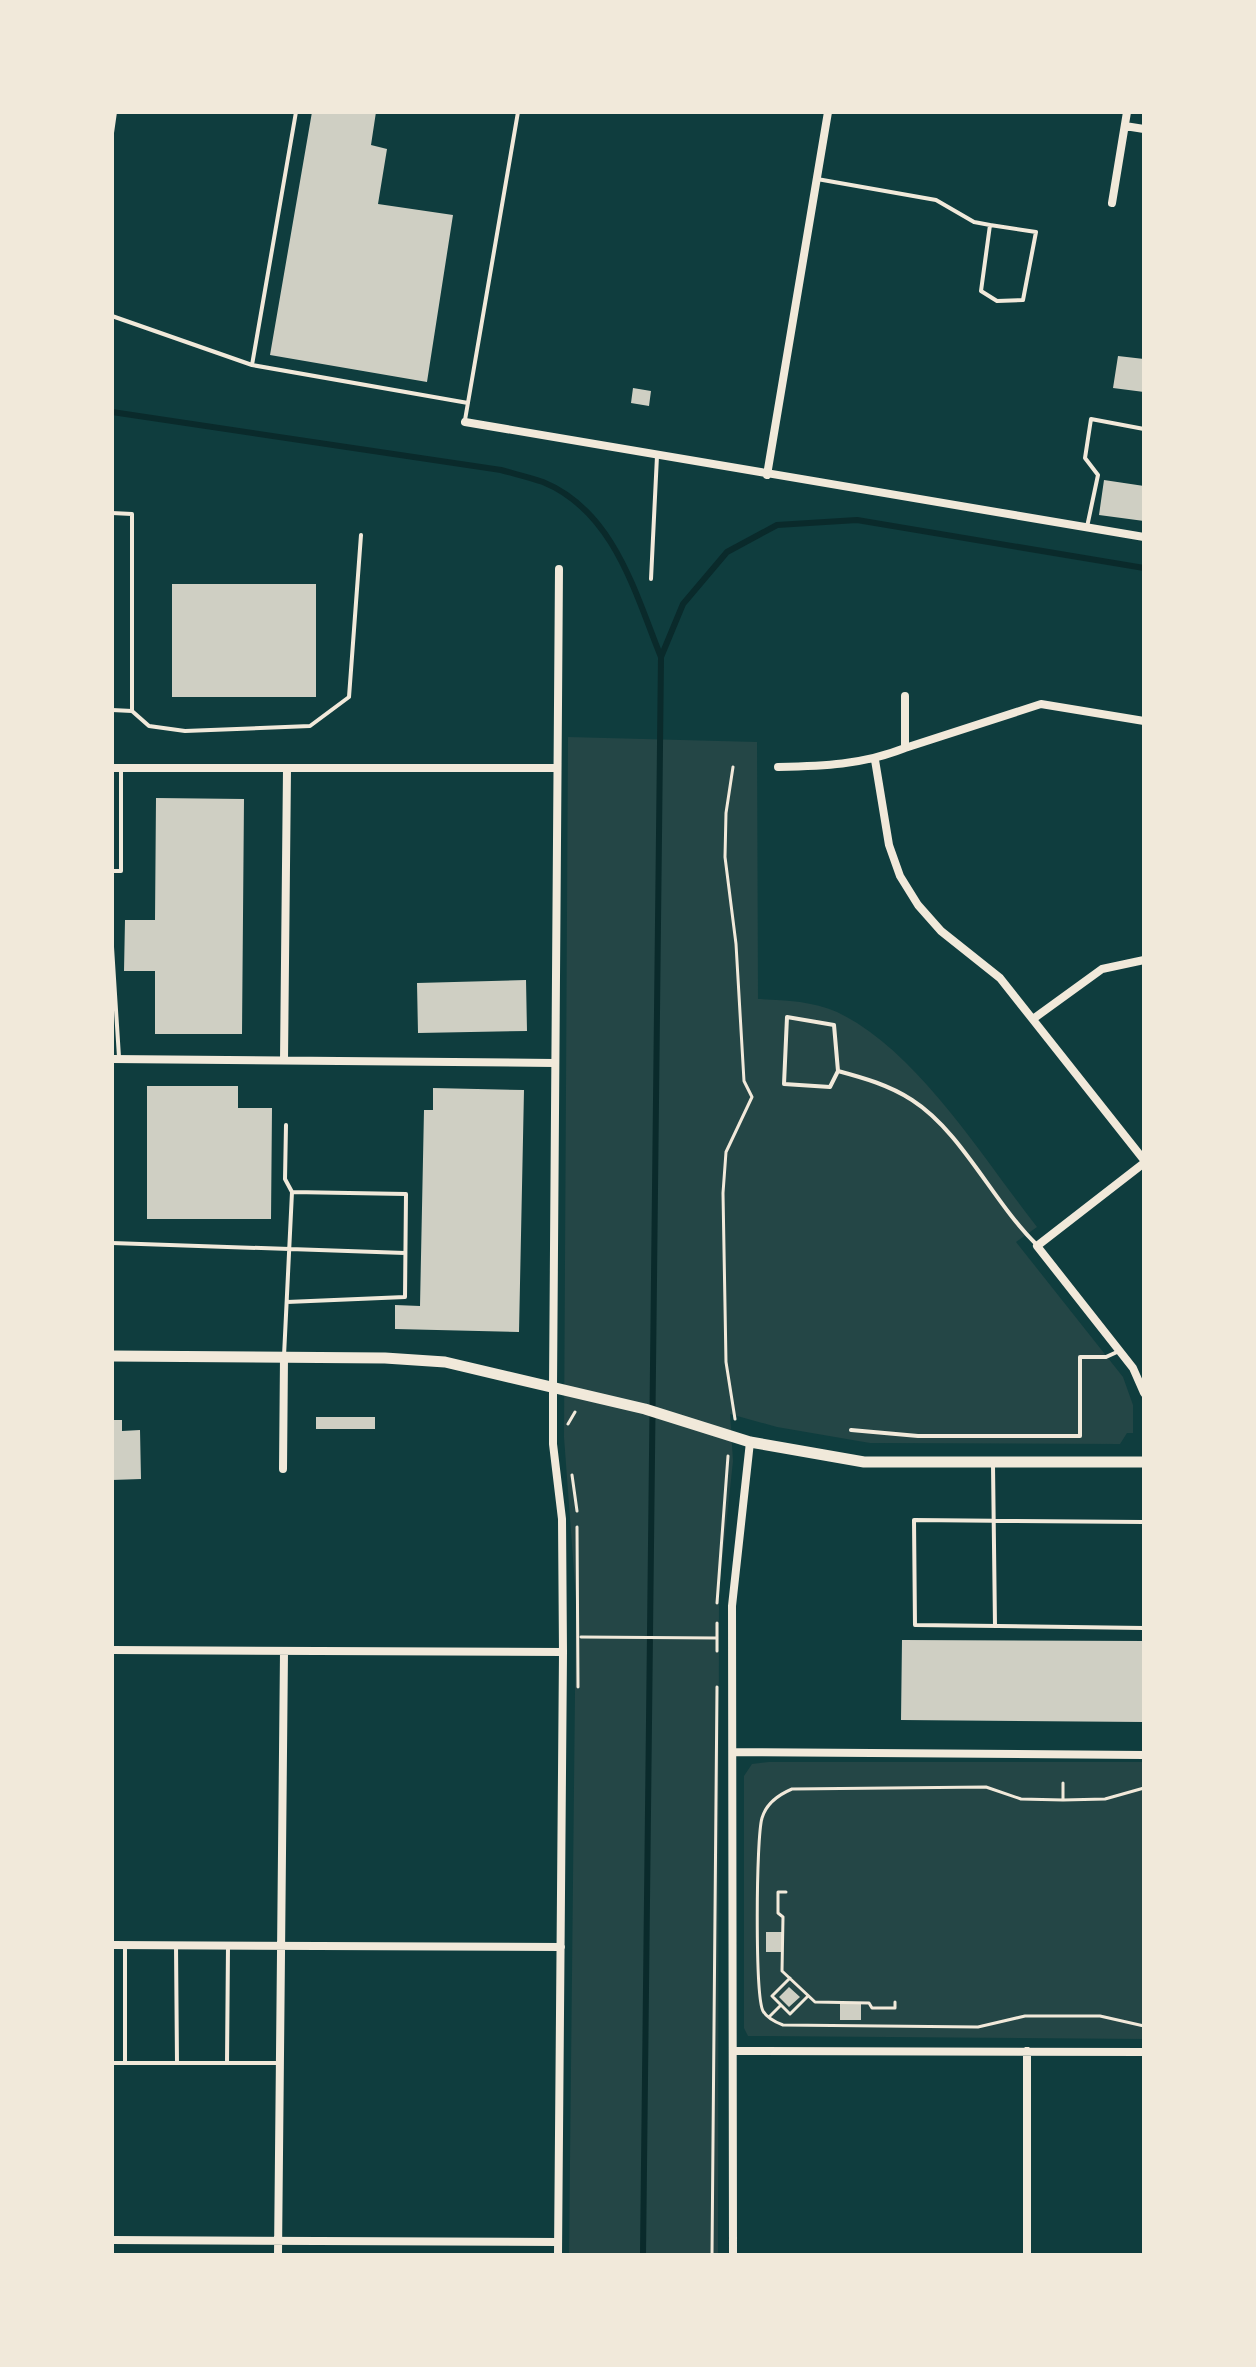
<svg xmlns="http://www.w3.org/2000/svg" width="1256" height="2367" font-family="Quicksand,sans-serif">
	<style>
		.green { fill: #244646 }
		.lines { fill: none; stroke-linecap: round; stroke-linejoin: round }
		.stream { stroke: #0a2a2b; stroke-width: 6 }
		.building { fill: #cfcfc3 }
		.path { stroke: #f1e9da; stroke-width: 3 }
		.service { stroke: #f1e9da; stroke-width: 4 }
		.minor { stroke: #f1e9da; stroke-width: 8 }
		.tertiary { stroke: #f1e9da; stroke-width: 11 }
	</style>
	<rect width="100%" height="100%" fill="#0f3d3e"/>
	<path class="green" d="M568,737l189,5 1,257c26,1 54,2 79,13 80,38 145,145 200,215l-21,15 107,135 10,28v28h-6l-7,11 -250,-1 -93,-16 -47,-13 3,47 -14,130 -1,664h-149l7,-656 -12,-162z
		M769,1762h375v277l-396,-3 -4,-8v-252l8,-12z"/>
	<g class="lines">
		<path class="stream" d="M112,412l389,58c14,4 28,7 42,12 71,29 92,111 118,175
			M643,2255l18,-1598 22,-53 44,-52 50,-27 80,-5 287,48"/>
	</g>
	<path class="building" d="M312,112h64l-5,33 16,4 -9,55 75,11 -26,167 -157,-27z
		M1118,356l26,3v33l-31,-4z
		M633,388l18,3 -2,15 -18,-3z
		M1104,480l40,6v35l-45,-6z
		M172,584h144v113h-144z
		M156,798l88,1 -2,235h-87v-63h-31l1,-51h30z
		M526,980l1,51 -109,2 -1,-50z
		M147,1086h91v22h34l-1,111h-124z
		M433,1088l91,2 -5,242 -124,-3v-24l25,1 4,-196h9z
		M316,1417h59v12h-59z
		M112,1420h10v11l18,-1 1,49 -29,1z
		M902,1640l242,1v81l-243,-2z
		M766,1932h17v20h-17z
		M789,1987l11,10 -11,10 -10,-10z
		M861,2003v17h-21v-16z"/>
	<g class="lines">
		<path class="path" d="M733,767l-7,46 -1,44 11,87 8,137 8,16 -26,55 -3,41 3,169 9,57
			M568,1424l7,-12
			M572,1475l5,36
			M577,1527l1,160
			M717,1603l11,-147
			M717,1623v28
			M581,1637l135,1
			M1063,1783v16
			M1144,1788l-39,11 -42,1 -42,-1 -35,-12 -194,2c-14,6 -26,15 -30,29 -6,20 -7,177 1,193 4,7 12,11 20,14l195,2 47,-11h75l44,10
			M786,1892h-8v21l5,4 -1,54 33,31 54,1 3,5h23v-6
			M790,1978l-18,18 18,18 18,-18
			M770,2016l11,-11
			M712,2255l5,-568"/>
		<path class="service" d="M112,133l3,-21
			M817,179l119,21 38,22 16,3 -9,66 16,10 26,-1 13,-68 -46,-7
			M112,316l140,49 216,38
			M252,365l44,-253
			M465,420l53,-308
			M112,513l20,1v197l-20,-1
			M1087,527l11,-52 -13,-17 6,-39 53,10
			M651,579l6,-123
			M132,711l17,15 36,5 125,-5 39,-29 12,-162
			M112,871h9v-101
			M112,947l7,110
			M838,1071l-8,16 -46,-3 3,-67 47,8 4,46c26,7 51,14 74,29 50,32 81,102 124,144
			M112,1243l293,10
			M287,1302l118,-5 1,-103 -114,-2
			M284,1356l8,-164 -7,-13 1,-54
			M851,1430l67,6h162v-79h26l11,-5
			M993,1465l2,161
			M1144,1522l-230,-2 1,105 229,3
			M176,1945l1,118
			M112,2063h166
			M125,2063v-118
			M227,2063l1,-117"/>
		<path class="minor" d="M1125,126l19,3
			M1112,203l15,-91
			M465,422l679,115
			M767,475l61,-363
			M905,696v52l136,-44 103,17
			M875,760l14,85 11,31 18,29 23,26 59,47 144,182
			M778,767c45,-1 84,-2 127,-19
			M112,768h445
			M1033,1019l69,-50 42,-9
			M112,1059l442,4
			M284,1060l3,-291
			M1144,1163l-107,83 96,122 11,25
			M283,1469l1,-112
			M112,1650l451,2
			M734,1752l410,3
			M112,1945l449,2
			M733,2051l411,1
			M112,2240l446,2
			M278,2255l6,-603
			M558,2255l5,-603 -1,-133 -9,-75v-58l6,-817
			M733,2255l-1,-649 18,-164
			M1027,2255v-204"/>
		<path class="tertiary" d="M112,1356l273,2 60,4 200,47 105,33 114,20h280"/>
	</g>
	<rect width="1256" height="2367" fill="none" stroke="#f1e9da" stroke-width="228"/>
</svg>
